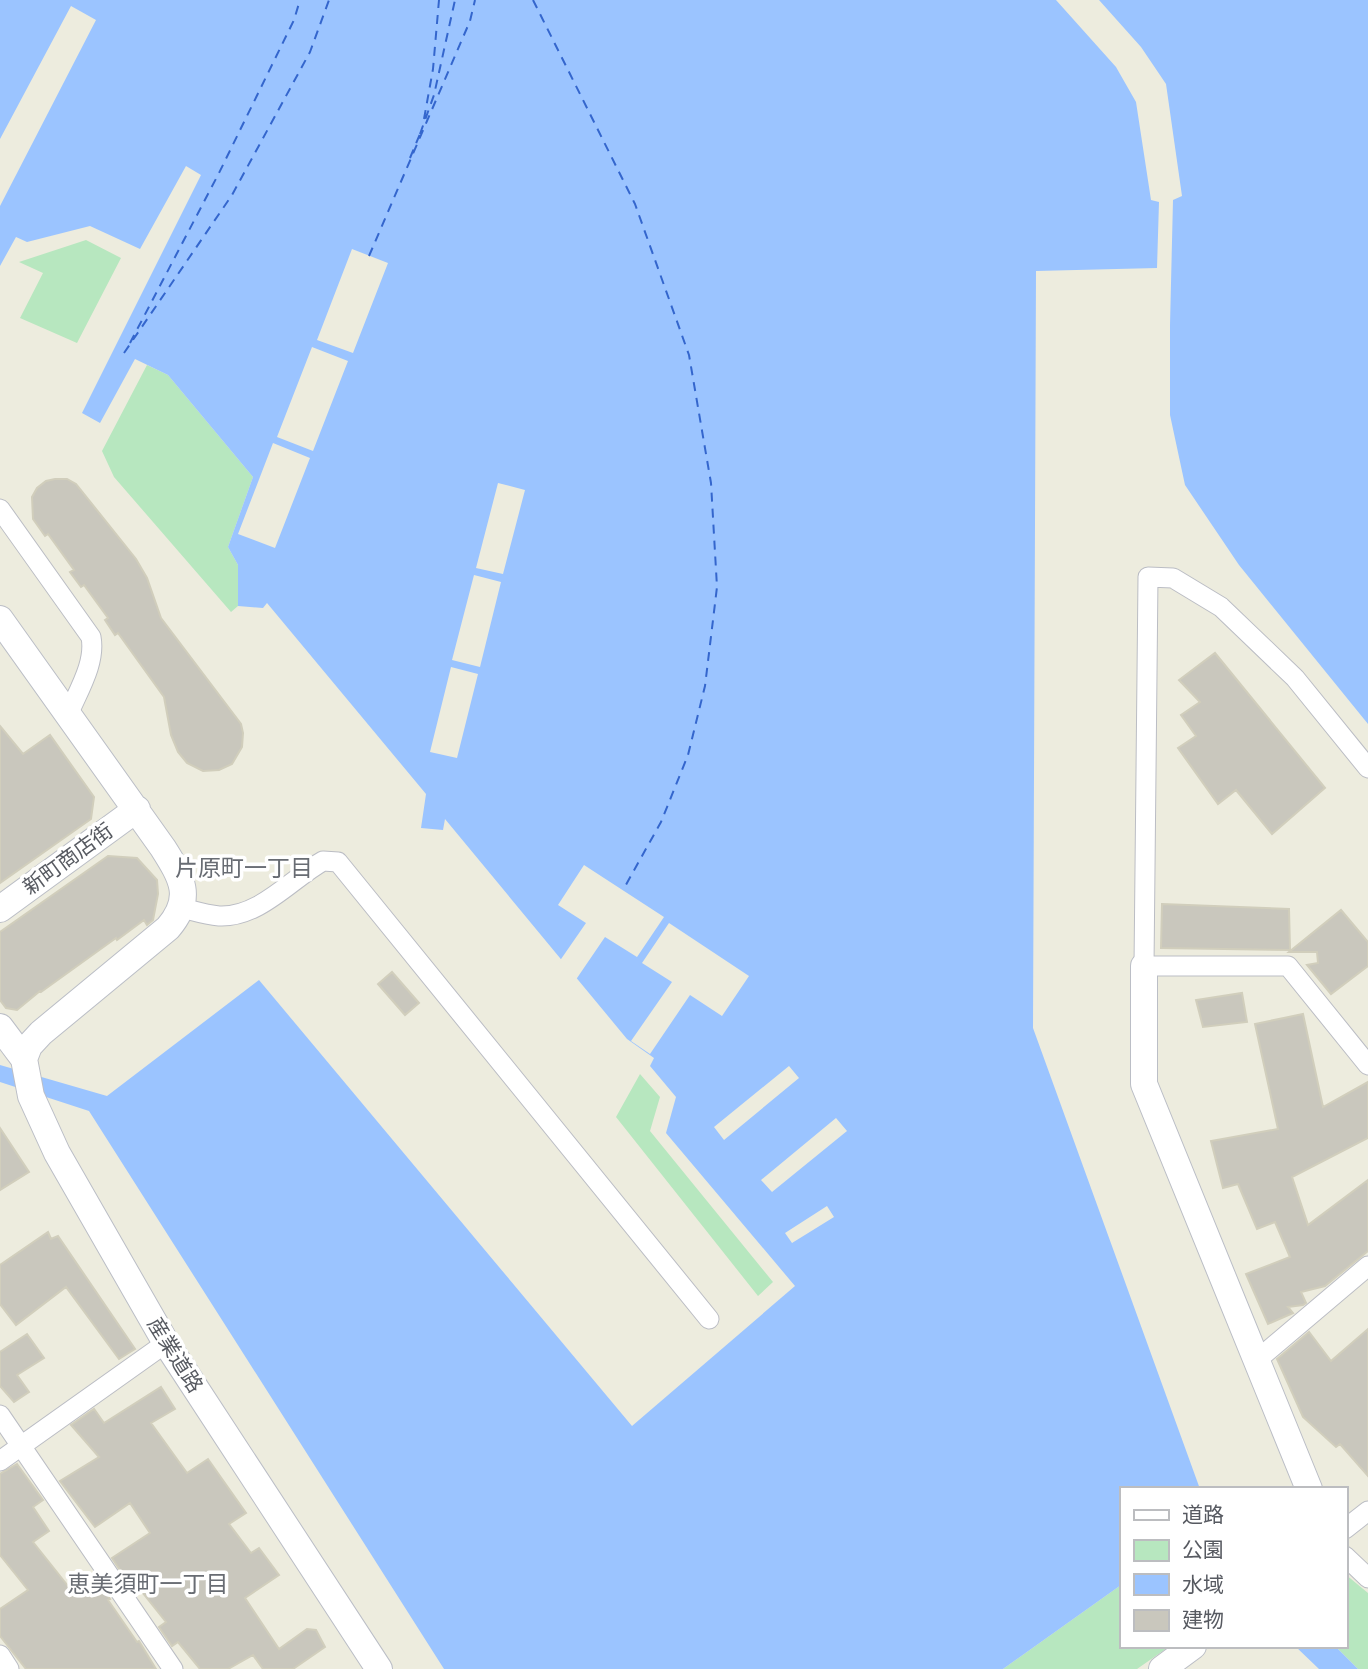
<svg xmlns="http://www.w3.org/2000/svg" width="1368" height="1669" font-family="Karla,'Noto Sans JP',sans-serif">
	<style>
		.green { fill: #b7e7bf }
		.water { fill: #9bc4ff }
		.pier { fill: #edecde }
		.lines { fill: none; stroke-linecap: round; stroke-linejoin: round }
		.ferry { stroke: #3466cd; stroke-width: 2; stroke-dasharray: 9 7; stroke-linecap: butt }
		.building { fill: #c9c7bd; stroke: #d1cebc; stroke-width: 2 }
		.street-casing { stroke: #bbbdc4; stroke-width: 21 }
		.secondary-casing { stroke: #bbbec6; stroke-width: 28 }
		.street { stroke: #fff; stroke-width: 19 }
		.secondary { stroke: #fff; stroke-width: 26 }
		.labels { text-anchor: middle; stroke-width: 7; stroke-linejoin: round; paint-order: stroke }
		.street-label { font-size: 21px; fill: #575a61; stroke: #fff }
		.neighbourhood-label { font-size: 23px; fill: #686c73; stroke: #fff }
	</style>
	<rect width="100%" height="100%" fill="#edecde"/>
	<path class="green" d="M86,240l35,18 -44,85 -57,-25 23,-45 -24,-11z
		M147,365l21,10 85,102 -25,70 10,18v41l-7,6 -117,-135 -12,-26z
		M640,1074l20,23 -10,34 123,151 -15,14 -142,-179z
		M1345,1574l23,19v76h-10l-23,-23h10z
		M1121,1585v61h49l-33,23h-134z"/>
	<path class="water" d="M0,0h1056l60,67 20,35 15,98 8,2 -2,66 -121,3 -3,757 167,461h-79v96l-118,84h-559l-355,-558 -89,-29v-17l107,31 152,-116 373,446 163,-140 -129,-153 10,-36 -26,-31 4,-8 -27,-19 -182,-220 -2,11 -22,-2 5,-34 -159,-191 -4,5 -25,-2v-41l-10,-18 25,-70 -85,-102 -33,-16 -35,64 -18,-10 119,-238 -15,-9 -46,83 -50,-23 -63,16 -11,-5 -16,29v-60l96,-186 -25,-14 -71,133z
		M1099,0h269v724l-129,-159 -54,-80 -15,-70v-90l3,-125 9,-4 -16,-112 -25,-37z
		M1295,1646h40l23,23h-39z"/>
	<path class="pier" d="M352,249l36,14 -35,90 -36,-13z
		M312,347l36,14 -35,90 -36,-14z
		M273,443l37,15 -35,90 -37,-14z
		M498,483l27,7 -22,84 -27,-6z
		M474,575l27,7 -21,85 -28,-7z
		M451,667l27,7 -21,84 -27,-6z
		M584,865l80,52 -27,40 -32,-20 -30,44 -16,-19 27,-39 -28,-18z
		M669,923l80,53 -27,40 -32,-21 -40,59 -19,-13 41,-59 -30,-19z
		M789,1066l10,12 -75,62 -10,-13z
		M836,1118l11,13 -75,61 -11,-12z
		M827,1206l7,11 -42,26 -7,-10z"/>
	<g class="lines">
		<path class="ferry" d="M533,0l102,204 54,151 22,128 6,104 -12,99 -17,69 -27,67 -38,68
			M424,119l9,-50 6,-69
			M420,134l14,-39 21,-95
			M410,158l10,-24
			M369,256l101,-235 5,-21
			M130,343l89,-170 75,-153 6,-20
			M124,353l108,-158 78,-143 19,-52"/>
	</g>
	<path class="building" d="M55,479h12l9,5 60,75 11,19 14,40 80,106 2,9 -1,14 -10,17 -13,6 -16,1 -16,-8 -9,-11 -7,-17 -7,-38 -46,-64 -3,2 -10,-15 3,-2 -24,-33 -3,2 -11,-15 4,-2 -26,-36 -3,2 -12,-17 -1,-22 5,-9 9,-7z
		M1215,653l110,135 -53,46 -36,-44 -18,14 -40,-56 18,-12 -15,-21 19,-13 -21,-22z
		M0,726l23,28 27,-19 44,62 -3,22 -91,64z
		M108,856l29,2 20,22 1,14 -5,26 -6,5 -3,-5 -27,20 -1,-2 -75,54 -1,-1 -23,19 -11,-2 -6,-8v-68z
		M1162,904l127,5 1,41 -129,-2z
		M1341,910l27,32v24l-37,28 -24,-29 11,-2 -1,-11h-28z
		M392,972l27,31 -14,12 -27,-31z
		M1242,993l5,29 -44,5 -7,-27z
		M1303,1014l20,93 45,-25v56l-76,39 16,48 60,-45v71l-43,35 -24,6 5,11 -3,2 -15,2 5,6 -25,11 -22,-50 44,-17 -15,-35 -18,7 -19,-45 -15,4 -12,-47 67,-12 -23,-105z
		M0,1128l29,44 -29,18z
		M48,1232l3,7 7,-3 77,113 -16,10 -53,-72 -50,38 -16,-21v-39z
		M1368,1329v147l-28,-32 -4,3 -33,-30 -26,-58 32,-27 22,29z
		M27,1334l17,24 -27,17 12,17 -15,10 -14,-16v-34z
		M161,1387l14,22 -24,14 36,50 21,-14 38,54 -17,11 22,29 8,-5 20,27 -34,23 34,51 28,-20 9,1 9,17 -32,22h-30l-10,-14 -25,14h-28l-22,-27 -6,4 -13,-19 7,-5 -32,-40 -4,3 -18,-27 38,-25 -20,-30 -35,24 -35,-46 39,-24 -28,-32 23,-16 10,14z
		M17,1464l26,36 -10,7 16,24 -16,11 39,49 23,-15 15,23 -2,1 29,42 2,-1 17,28h-130l-26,-33v-27l28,-19 -28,-35v-81z"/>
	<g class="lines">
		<g class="street-casing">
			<path id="street" d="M0,509l91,128c5,26 -13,54 -23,78
				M1368,768l-73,-90 -74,-71 -48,-29 -25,-1 -4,389h144l80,99
				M182,908c12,3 25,7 37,8 40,2 72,-37 104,-55l15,1 371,457
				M1257,1360l111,-94
				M0,1415l173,254
				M0,1461l166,-118
				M1345,1529l23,-18
				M1345,1556l23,22
				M0,1655l9,14"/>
		</g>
		<g class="secondary-casing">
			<path id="secondary" d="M0,619l163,229c19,30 31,50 5,80l-127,105 -12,13 -5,13
				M0,909l137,-100
				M1144,966v118l165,405
				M0,1027l24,32 7,37 26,57 109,190 213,326
				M1162,1669l31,-23"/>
		</g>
		<use href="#street" class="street"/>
		<use href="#secondary" class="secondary"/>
	</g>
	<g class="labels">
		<g class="street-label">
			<text transform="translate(68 859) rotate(-36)" y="7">新町商店街</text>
			<text transform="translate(175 1355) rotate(58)" y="7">産業道路</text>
		</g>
		<g class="neighbourhood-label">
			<text x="244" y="876">片原町一丁目</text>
			<text x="148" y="1592">恵美須町一丁目</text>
		</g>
	</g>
	<rect x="1120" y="1487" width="228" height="161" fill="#ffffff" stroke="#bcbdc0" stroke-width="2"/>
	<rect x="1134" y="1510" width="35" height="10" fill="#ffffff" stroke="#bcbdc0" stroke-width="2"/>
	<text x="1182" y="1522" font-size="21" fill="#575a61">道路</text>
	<rect x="1134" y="1540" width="35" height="21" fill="#b7e7bf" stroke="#bcbdc0" stroke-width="2"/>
	<text x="1182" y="1557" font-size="21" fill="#575a61">公園</text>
	<rect x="1134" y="1574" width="35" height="21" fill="#9bc4ff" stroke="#bcbdc0" stroke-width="2"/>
	<text x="1182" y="1592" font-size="21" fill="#575a61">水域</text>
	<rect x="1134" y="1610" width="35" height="21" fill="#c9c7bd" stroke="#bcbdc0" stroke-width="2"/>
	<text x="1182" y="1627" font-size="21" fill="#575a61">建物</text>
</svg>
